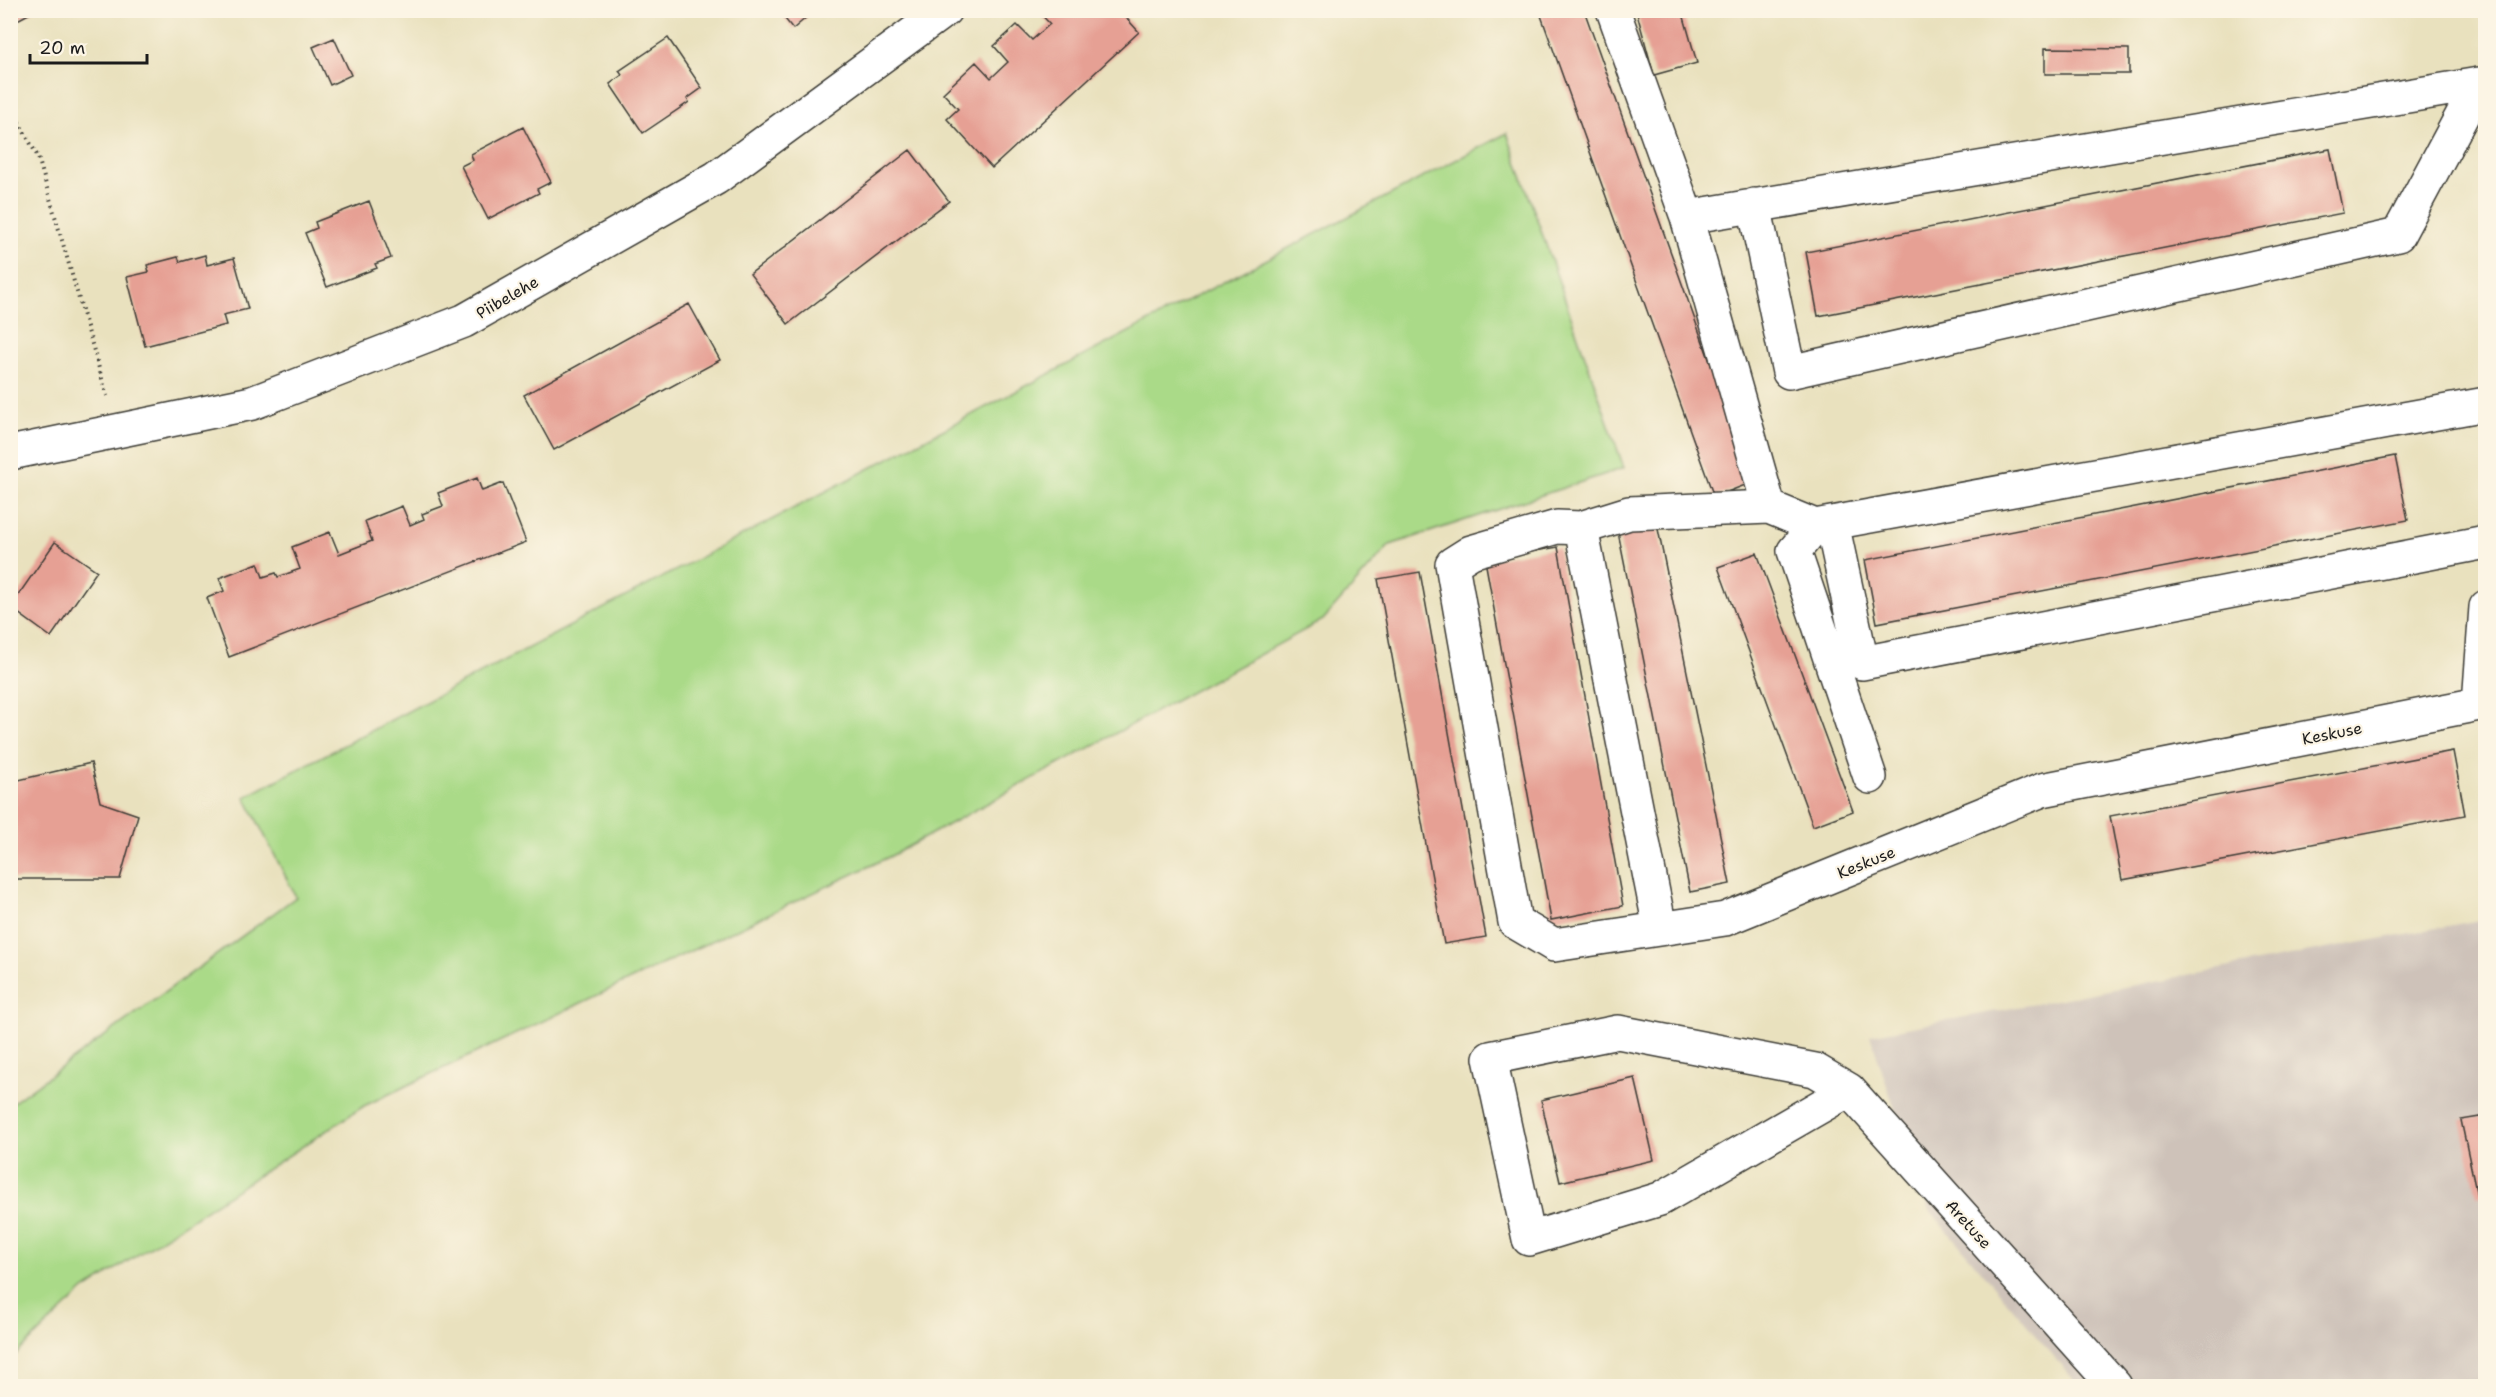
<svg xmlns="http://www.w3.org/2000/svg" width="2496" height="1397" font-family="'Shantell Sans',sans-serif">
	<style>
		.industrial { fill: #cec2b9 }
		.green { fill: #aada88; stroke: #637b52; stroke-width: 1.5 }
		.building { fill: #e6a094 }
		.lines { fill: none; stroke-linecap: round; stroke-linejoin: round }
		.minor-casing { stroke: #3b3a34; stroke-width: 36 }
		.path { stroke: #3b3a34; stroke-width: 4; stroke-dasharray: 1.5 4.5; stroke-linecap: butt }
		.minor { stroke: #fff; stroke-width: 33 }
		.labels { text-anchor: middle; stroke-width: 4.5; stroke-linejoin: round; paint-order: stroke }
		.street-label { font-size: 16px; fill: #1c1c1c; stroke: #fcf5e5 }
	</style>
	<rect width="100%" height="100%" fill="#fcf5e5"/>
	<filter id="ink" filterUnits="userSpaceOnUse"><feTurbulence type="fractalNoise" baseFrequency=".0167" numOctaves="2"/><feDisplacementMap in="SourceGraphic" scale="12" xChannelSelector="R" yChannelSelector="G"/><feConvolveMatrix kernelMatrix="1 2 1 2 8 2 1 2 1" color-interpolation-filters="sRGB"/></filter>
	<filter id="wash" filterUnits="userSpaceOnUse"><feTurbulence type="fractalNoise" baseFrequency=".008" numOctaves="4" result="noise"/><feDisplacementMap in="SourceGraphic" scale="24" xChannelSelector="R" yChannelSelector="G"/><feGaussianBlur stdDeviation="1.35" result="paint"/><feColorMatrix in="noise" values="0 0 0 0 0 0 0 0 0 0 0 0 0 0 0 0 0 1.4 0 .05"/><feComposite in="paint" operator="in"/></filter>
	<g filter="url(#wash)">
		<rect width="100%" height="100%" fill="#e9e1be"/>
		<path class="industrial" d="M2485,919v467h-406l-151,-178 -58,-173z"/>
		<path class="green" d="M1507,133l117,335 -234,77 -67,75 -432,236 -527,250 -280,184 -73,69v-255l285,-207 -51,-100z"/>
		<g id="blocks">
			<path class="building" d="M10,10h26l-26,14z
				M778,10h37l-22,19z
				M1037,10h82l20,22 -147,136 -45,-49 11,-10 -15,-16 33,-31 15,16 17,-16 -14,-16 23,-21 15,15 18,-16z
				M1539,10h45l169,472 -39,15z
				M1636,10h46l15,53 -43,12z
				M334,38l17,37 -21,10 -17,-38z
				M668,38l34,50 -15,11 2,3 -46,31 -33,-49 12,-9 -3,-4z
				M2045,48l84,1v25h-84z
				M523,127l28,55 -14,7 2,4 -51,26 -27,-53 12,-6 -2,-6z
				M2330,149l13,64 -525,103 -12,-64z
				M910,150l39,51 -161,123 -38,-50z
				M369,201l22,57 -16,6 2,4 -50,19 -22,-54 12,-5 -2,-6z
				M205,255l2,10 27,-7 14,51 -25,6 3,10 -81,21 -18,-69 22,-5 -2,-7 31,-8 2,5z
				M689,304l31,56 -166,90 -30,-55z
				M2395,456l13,64 -531,103 -12,-63z
				M477,478l5,13 21,-8 23,59 -297,115 -22,-59 17,-7 -5,-13 39,-15 5,14 13,-4 2,4 22,-8 -8,-22 38,-15 9,22 33,-13 -7,-20 37,-15 8,19 14,-6 -2,-5 21,-8 -5,-13z
				M1657,524l73,360 -40,8 -72,-360z
				M55,542l42,29 -46,66 -41,-30z
				M1558,547l65,359 -72,14 -66,-360z
				M1757,553l96,258 -40,15 -95,-259z
				M1420,572l66,365 -42,7 -66,-365z
				M2453,751l12,64 -343,65 -12,-64z
				M91,763l9,39 38,13 -18,64h-110v-97z
				M1635,1078l19,82 -94,22 -19,-82z
				M2486,1116v78l-9,2 -16,-76z"/>
		</g>
	</g>
	<g filter="url(#ink)">
		<use href="#blocks" fill-opacity="0" stroke="#3b3a34" stroke-width="1.5"/>
		<g class="lines">
			<g class="minor-casing">
				<path id="minor" d="M1613,10l74,207 82,290 46,19 671,-122
					M1754,205l35,167 609,-137 81,-151
					M1687,217l792,-133 7,1
					M10,453l242,-50 212,-82 252,-143 229,-168
					M1769,507l-140,6 -48,15 -24,-1 -86,25 -19,12 63,358 39,23 171,-26 317,-129 437,-86 7,-97
					M1832,523l30,140 624,-121
					M1815,526l-21,25 76,226
					M1581,528l79,400
					M1849,1090l-189,109 -131,40 -39,-181 128,-26 197,38 34,20 266,296"/>
			</g>
			<path class="path" d="M10,106l28,51 69,239"/>
			<use href="#minor" class="minor"/>
		</g>
	</g>
	<g class="labels">
		<g class="street-label">
			<text transform="translate(507 297) rotate(-30)" y="6">Piibelehe</text>
			<text transform="translate(2332 733) rotate(-11)" y="6">Keskuse</text>
			<text transform="translate(1866 862) rotate(-22)" y="6">Keskuse</text>
			<text transform="translate(1969 1224) rotate(48)" y="6">Aretuse</text>
		</g>
	</g>
	<rect width="2496" height="1397" fill="none" stroke="#fcf5e5" stroke-width="36"/>
	<path d="M30 54v9h117v-9" fill="none" stroke="#1c1c1c" stroke-width="3"/>
	<text x="39" y="54" font-size="18" fill="#1c1c1c" stroke="#fcf5e5" stroke-width="4.5" paint-order="stroke">20 m</text>
</svg>
